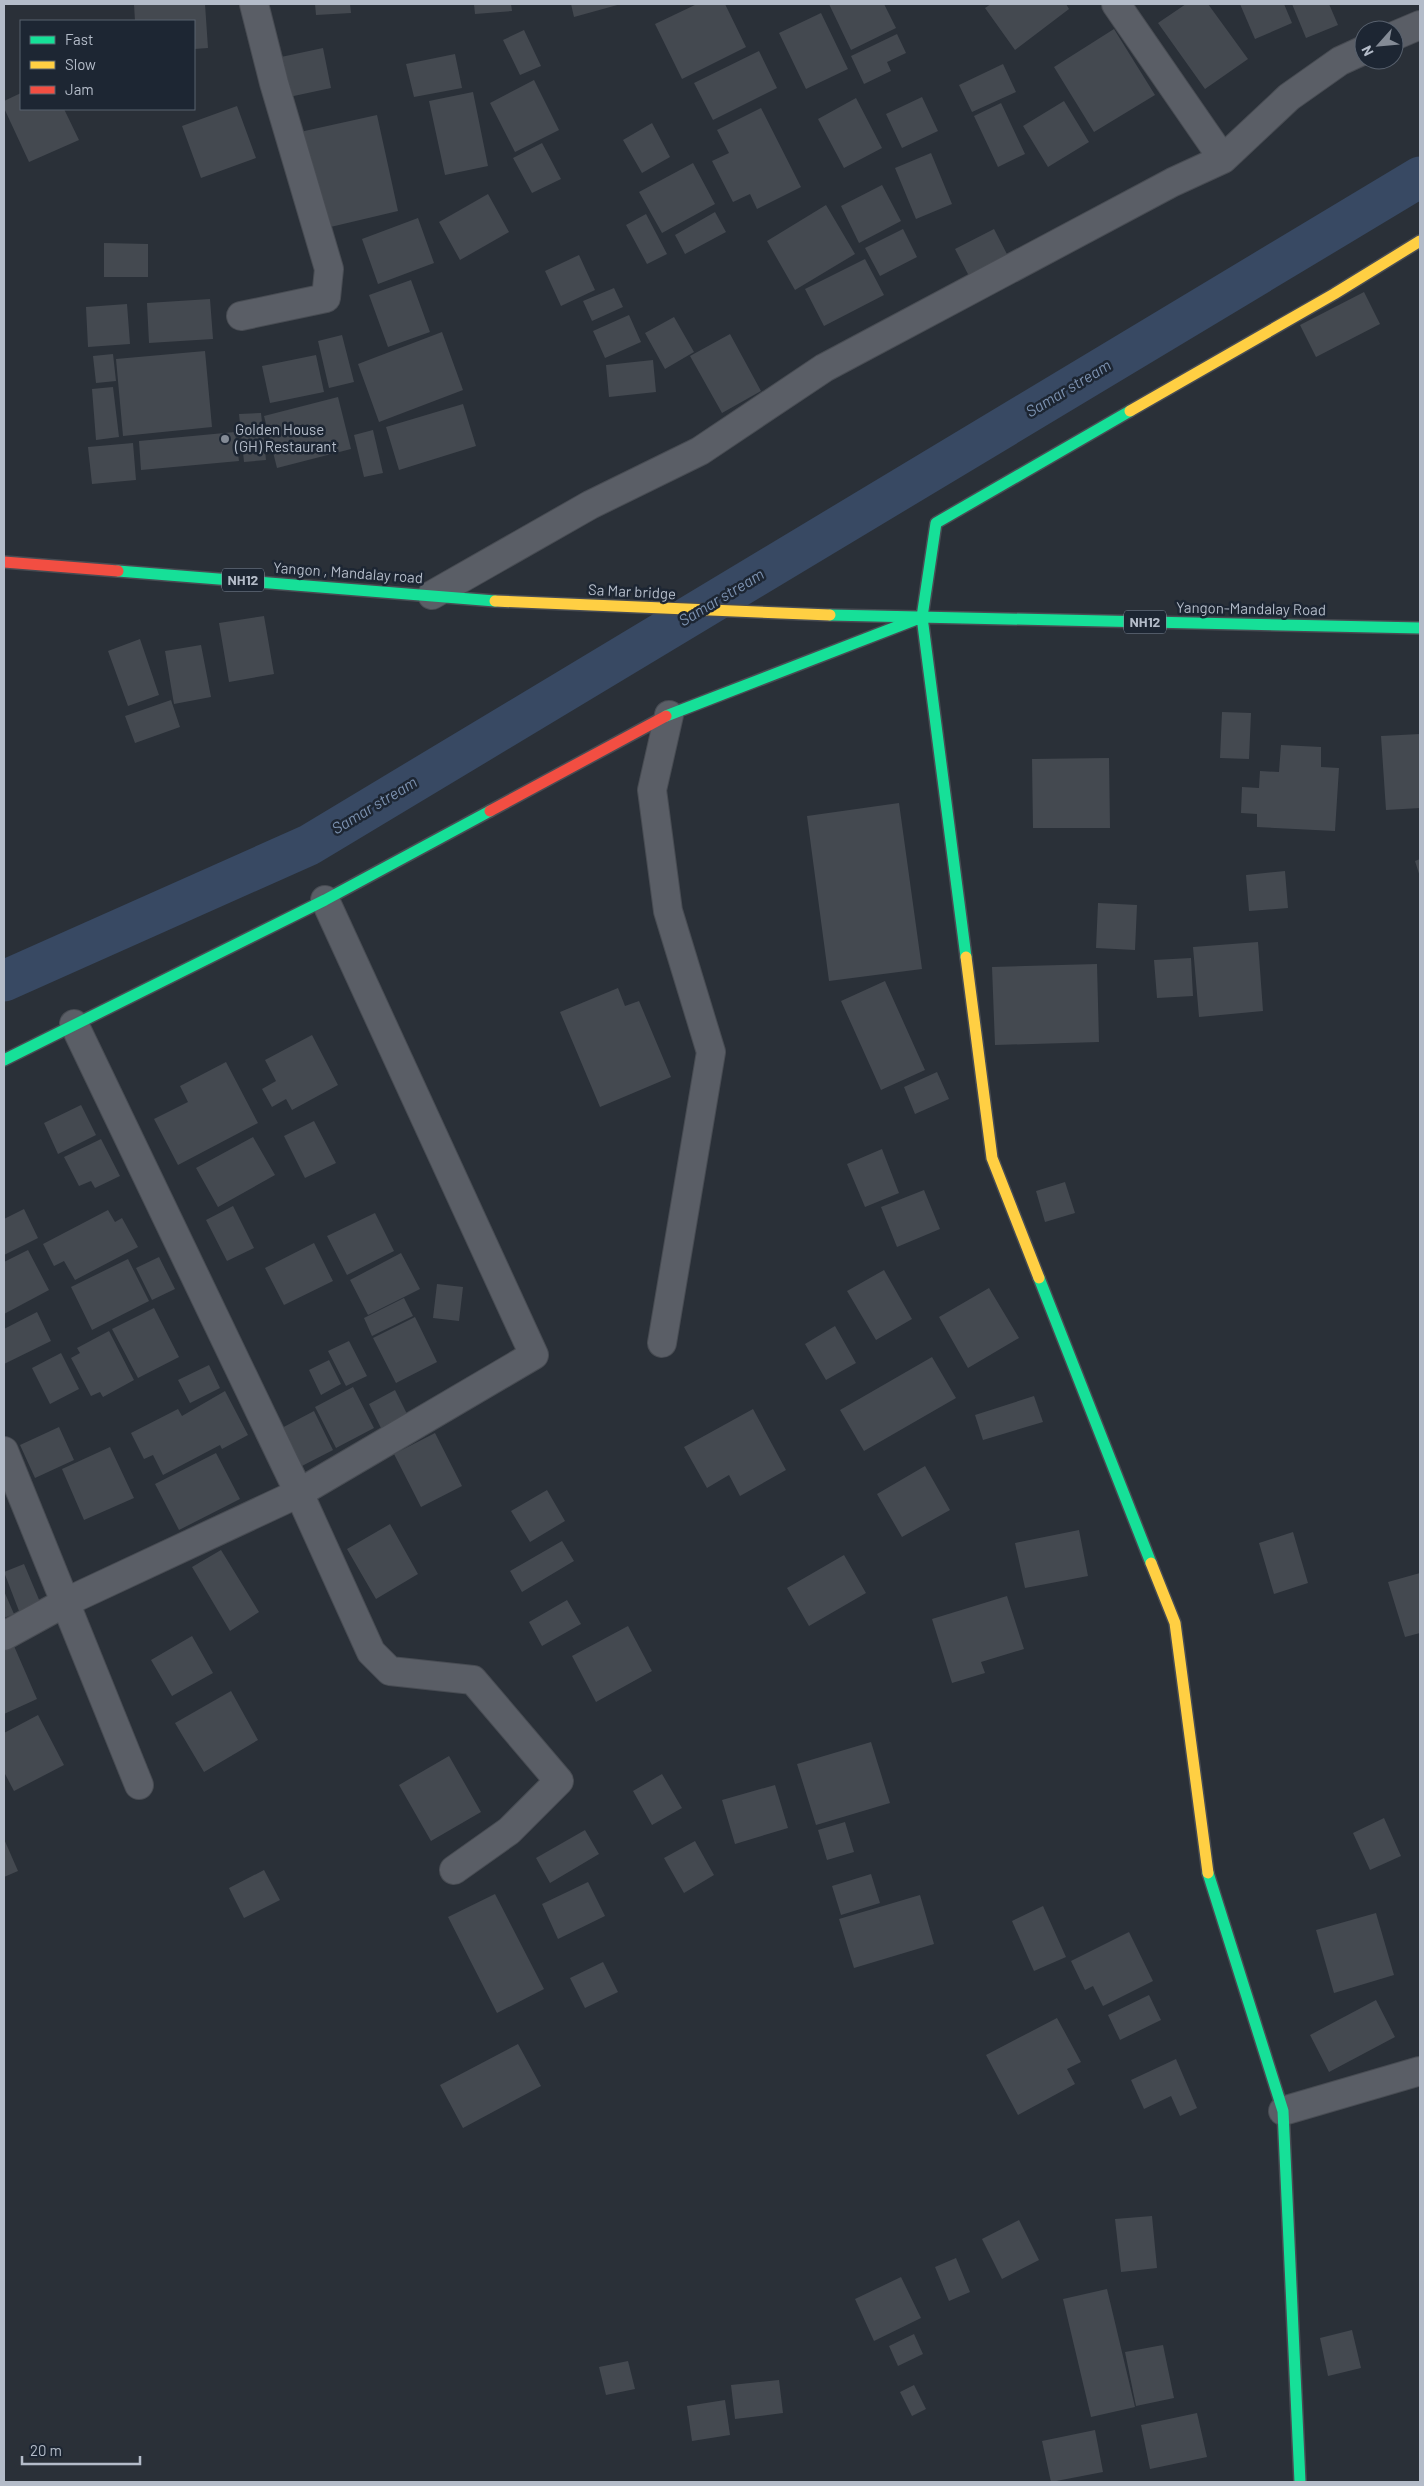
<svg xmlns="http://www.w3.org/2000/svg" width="1424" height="2486" font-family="Barlow,sans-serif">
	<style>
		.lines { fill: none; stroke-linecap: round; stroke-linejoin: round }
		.canal { stroke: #384963; stroke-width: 41 }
		.building { fill: #444950 }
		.street-casing { stroke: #484c53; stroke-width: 30 }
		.fast-casing { stroke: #484c53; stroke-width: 14 }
		.slow-casing { stroke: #484c53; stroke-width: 14 }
		.jam-casing { stroke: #484c53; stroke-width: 14 }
		.street { stroke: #5a5e66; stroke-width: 28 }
		.fast { stroke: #16e098; stroke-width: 11 }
		.slow { stroke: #ffcf43; stroke-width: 11 }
		.jam { stroke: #f24e42; stroke-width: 11 }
		.poi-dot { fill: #848b96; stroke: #1d2633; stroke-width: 2 }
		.labels { text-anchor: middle; stroke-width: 5; stroke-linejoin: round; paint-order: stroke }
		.shield { fill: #1d2633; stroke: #878f9c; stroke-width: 1 }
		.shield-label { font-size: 14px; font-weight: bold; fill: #b4bcc9 }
		.poi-label { font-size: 15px; fill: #b4bcc9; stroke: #1d2633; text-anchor: start }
		.street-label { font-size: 15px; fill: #b4bcc9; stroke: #1d2633 }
		.water-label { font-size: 16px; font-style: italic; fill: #7c92b1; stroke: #1d2633 }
	</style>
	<rect width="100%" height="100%" fill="#2a3038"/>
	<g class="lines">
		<path class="canal" d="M4,981l305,-136 1111,-668"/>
	</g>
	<path class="building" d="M134,4h71l3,44 -14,1v-28h-59z
		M315,4h35l1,9 -35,2z
		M474,4h37l1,7 -37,3z
		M571,4h50l-47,13z
		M697,4h28l21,43 -64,32 -27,-55z
		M829,4h55l12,24 -45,22z
		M991,4h75l3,5 -54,41 -30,-42z
		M1186,4h22l40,55 -43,30 -47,-66z
		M1240,4h44l8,19 -37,16z
		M1292,4h37l9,21 -32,13z
		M821,13l27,56 -42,20 -27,-56z
		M1114,29l41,66 -61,37 -40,-65z
		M524,30l17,36 -21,9 -17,-35z
		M897,34l9,19 -19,9 4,9 -27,13 -13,-28z
		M323,48l8,40 -42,9 -8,-40z
		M759,51l18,37 -64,32 -19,-37z
		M455,54l7,34 -48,9 -8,-33z
		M1003,64l13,28 -44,20 -13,-27z
		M534,80l25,50 -44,22 -25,-49z
		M473,92l15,74 -43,9 -16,-74z
		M21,93v16h43l15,31 -50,22 -25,-54v-7z
		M922,97l16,34 -36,17 -16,-34z
		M856,98l26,50 -38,20 -26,-49z
		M1064,101l25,41 -41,25 -25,-41z
		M1001,103l24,51 -27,13 -24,-51z
		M237,106l19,52 -55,20 -19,-52z
		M761,108l40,79 -44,22 -7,-15 -17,8 -21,-41 17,-8 -12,-23z
		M377,115l21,96 -76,18 -22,-97z
		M652,123l18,34 -28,16 -19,-33z
		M542,143l19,36 -29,14 -19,-35z
		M931,153l21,51 -36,15 -21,-51z
		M693,163l22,41 -53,29 -23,-41z
		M882,185l19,36 -42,22 -18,-37z
		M488,194l21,38 -49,28 -21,-38z
		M826,205l29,49 -60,36 -28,-49z
		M715,212l11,20 -41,22 -10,-19z
		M646,214l21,40 -20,10 -21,-39z
		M418,218l16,45 -56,21 -16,-45z
		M903,229l14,28 -37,19 -15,-28z
		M994,229l15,29 -39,20 -15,-29z
		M104,243l44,1v33h-44z
		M579,255l16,35 -34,16 -16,-35z
		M865,259l19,36 -60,31 -19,-37z
		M411,280l19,52 -42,15 -19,-52z
		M614,288l9,19 -31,14 -9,-20z
		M1364,292l16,32 -64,33 -16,-32z
		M210,299l3,40 -64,4 -2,-40z
		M127,304l3,40 -42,3 -2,-40z
		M629,315l12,27 -36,16 -12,-27z
		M674,317l20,35 -29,17 -20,-36z
		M442,332l21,58 -84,32 -21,-58z
		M730,334l31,57 -39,22 -32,-57z
		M342,335l12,47 -25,6 -11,-47z
		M205,351l7,76 -89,9 -7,-77z
		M113,354l3,27 -20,2 -3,-27z
		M316,355l8,37 -54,11 -8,-37z
		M653,360l3,32 -47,5 -3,-32z
		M113,387l6,50 -23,3 -4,-51z
		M338,397l13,52 -74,19 -13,-52z
		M463,404l13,42 -77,24 -13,-43z
		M261,413l5,47 -22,2 -5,-48z
		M373,430l10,43 -19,4 -10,-42z
		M235,432l4,29 -98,9 -2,-29z
		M133,443l3,37 -44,4 -4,-37z
		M264,616l10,58 -45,8 -10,-59z
		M140,639l19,56 -31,11 -20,-55z
		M201,645l10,52 -37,7 -9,-53z
		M171,700l9,27 -45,16 -10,-27z
		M1222,712l29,1 -2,46 -29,-1z
		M1420,734v74l-34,2 -5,-74z
		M1281,745l40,2v20l18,1 -4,63 -78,-4v-13l-16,-1 1,-26 17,1 1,-17 19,1z
		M1109,758l1,70h-77l-1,-69z
		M899,803l23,166 -93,12 -22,-165z
		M1420,859v18l-5,-16z
		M1285,871l3,37 -39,3 -3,-36z
		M1098,903l39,2 -2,45 -39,-2z
		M1258,942l5,69 -64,6 -6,-70z
		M1191,958l2,38 -36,2 -3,-38z
		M1097,964l2,78 -104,3 -3,-78z
		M885,981l40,89 -44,20 -40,-89z
		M618,988l7,18 14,-5 32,76 -71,30 -40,-95z
		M312,1035l26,50 -46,25 -6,-11 -14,8 -10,-18 14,-8 -11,-21z
		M226,1062l32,61 -80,42 -24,-46 34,-17 -8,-16z
		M937,1072l12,27 -34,15 -11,-27z
		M81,1105l15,30 -38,19 -14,-31z
		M314,1121l22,42 -31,15 -21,-42z
		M253,1137l22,38 -57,32 -22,-39z
		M101,1139l19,37 -25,12 -4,-7 -12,5 -15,-29z
		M882,1149l17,44 -34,14 -18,-43z
		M1065,1182l10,31 -30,9 -9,-31z
		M924,1190l16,39 -43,18 -16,-40z
		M233,1206l21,42 -27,13 -21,-41z
		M24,1209l14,29 -34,17v-36z
		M108,1210l7,12 7,-4 16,29 -63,33 -11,-19 -10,5 -11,-22z
		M375,1213l19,38 -47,24 -20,-39z
		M314,1243l19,38 -49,24 -19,-37z
		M28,1250l21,40 -45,24v-52z
		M401,1253l19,36 -52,26 -18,-35z
		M159,1257l16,32 -23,11 -16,-32z
		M128,1259l21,42 -57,29 -21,-43z
		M884,1270l28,49 -36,21 -29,-49z
		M437,1284l26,3 -4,34 -26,-3z
		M989,1288l30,50 -51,30 -29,-51z
		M404,1298l9,18 -41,20 -8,-18z
		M154,1308l25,49 -41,21 -26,-49z
		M37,1312l14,29 -47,23v-35z
		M415,1317l22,45 -41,21 -23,-45z
		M835,1326l21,37 -30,17 -21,-36z
		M109,1331l25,49 -31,17 -3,-5 -9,4 -20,-38 9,-5 -3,-5z
		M349,1341l18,35 -21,10 -18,-35z
		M61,1353l18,36 -29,15 -18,-36z
		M932,1357l24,41 -92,53 -24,-41z
		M329,1360l12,24 -20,11 -12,-25z
		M209,1365l11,23 -30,15 -12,-23z
		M353,1387l21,41 -38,20 -21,-41z
		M395,1390l15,30 -26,14 -15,-30z
		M225,1391l23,44 -26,14 -2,-4 -57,30 -10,-20 -9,4 -13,-26 47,-24 4,7z
		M1034,1396l9,26 -60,18 -8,-25z
		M753,1409l33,61 -46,26 -11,-21 -22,13 -23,-41z
		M314,1411l19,39 -35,18 -20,-38z
		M59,1427l15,33 -39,18 -15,-33z
		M435,1433l27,53 -41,21 -27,-53z
		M110,1447l24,51 -50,22 -22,-51z
		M216,1453l24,46 -61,31 -24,-46z
		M925,1466l25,44 -48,27 -25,-43z
		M547,1490l18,31 -35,21 -19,-31z
		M390,1524l28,50 -42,25 -29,-50z
		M1079,1530l9,46 -63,12 -10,-45z
		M1293,1532l15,51 -34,11 -15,-51z
		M562,1541l12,20 -52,31 -12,-21z
		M221,1550l38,62 -29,19 -38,-64z
		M844,1555l22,38 -57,33 -22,-38z
		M24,1564l16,38 -21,9 -15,-39z
		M1420,1573v60l-15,4 -17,-55z
		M4,1591l10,23 -10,4z
		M1007,1596l17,53 -43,13 4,11 -33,10 -20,-64z
		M567,1600l14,24 -39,22 -13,-24z
		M628,1626l24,45 -56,31 -24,-46z
		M192,1636l21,37 -41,23 -21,-36z
		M14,1646l23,53 -33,15v-63z
		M231,1691l27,49 -54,32 -29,-49z
		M38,1715l26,50 -50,26 -10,-19v-39z
		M871,1742l19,61 -74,22 -19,-61z
		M449,1756l32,56 -50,29 -32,-56z
		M662,1774l20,34 -30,17 -19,-34z
		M775,1785l13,43 -53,16 -13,-44z
		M1384,1818l17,38 -31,14 -17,-37z
		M845,1822l9,30 -27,8 -9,-30z
		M585,1830l14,24 -49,29 -14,-25z
		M4,1839l14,32 -14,6z
		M695,1841l19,34 -30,18 -20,-35z
		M264,1870l16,30 -36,18 -15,-30z
		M871,1874l9,29 -39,12 -9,-29z
		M588,1882l17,34 -47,23 -16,-35z
		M495,1894l49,95 -47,24 -49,-96z
		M920,1895l14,49 -80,24 -15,-49z
		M1043,1906l23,51 -32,14 -22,-50z
		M1376,1913l18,62 -60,18 -18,-63z
		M1129,1932l24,49 -50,25 -10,-20 -8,4 -14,-29z
		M603,1962l15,30 -33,16 -15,-30z
		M1149,1995l12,25 -41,20 -12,-25z
		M1376,2000l19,37 -66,35 -19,-37z
		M1057,2018l24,44 -14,7 8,15 -57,31 -32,-60z
		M518,2044l23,42 -78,42 -23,-43z
		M1176,2059l21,49 -17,8 -9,-20 -27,13 -13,-29z
		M1152,2216l5,52 -36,4 -6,-53z
		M1019,2220l20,40 -37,19 -20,-40z
		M956,2258l14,34 -21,9 -14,-34z
		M901,2277l20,41 -47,23 -19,-42z
		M1107,2289l28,118 -44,10 -28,-118z
		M1352,2330l9,38 -33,8 -8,-38z
		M914,2334l9,20 -25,12 -9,-20z
		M1163,2345l11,53 -38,8 -11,-54z
		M628,2361l7,28 -29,6 -7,-28z
		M779,2380l4,33 -48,6 -4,-34z
		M914,2385l12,24 -14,7 -12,-24z
		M725,2400l5,35 -38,6 -5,-35z
		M1197,2413l10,44 -57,12 -9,-44z
		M1095,2430l8,42 -52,10 -9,-41z"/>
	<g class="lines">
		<g class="street-casing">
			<path id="street" d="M1116,4l107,155
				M1394,36l26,-11
				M241,316l85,-18 3,-29 -55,-186 -20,-79
				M432,595l158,-90 110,-54 124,-83 349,-186 50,-23 66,-62 51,-36 24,-11
				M74,1024l225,469 72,159 19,19 83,9 86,101 -50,50 -55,39
				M662,1343l49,-291 -43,-141 -16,-121 17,-75
				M4,1451l135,334
				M4,1636l62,-34 233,-109 235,-138 -209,-455
				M1283,2111l137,-40"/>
		</g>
		<g class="fast-casing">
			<path id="fast" d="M118,571l377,30
				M830,615l590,13
				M922,617l44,340
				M666,716l256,-99 14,-94 194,-112
				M4,1060l321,-160 165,-89
				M1039,1278l112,285
				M1208,1873l75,238 17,371"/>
		</g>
		<g class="slow-casing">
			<path id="slow" d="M1130,411l204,-117 86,-53
				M495,601l335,14
				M966,957l26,201 47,120
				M1151,1563l24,60 33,250"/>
		</g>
		<g class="jam-casing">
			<path id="jam" d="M4,562l114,9
				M490,811l176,-95"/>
		</g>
		<use href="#street" class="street"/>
		<use href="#fast" class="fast"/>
		<use href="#slow" class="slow"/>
		<use href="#jam" class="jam"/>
	</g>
	<circle class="poi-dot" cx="225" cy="439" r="5"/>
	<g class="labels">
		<g class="shield">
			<rect x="222" y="568.5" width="42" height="23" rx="4"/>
			<rect x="1124" y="610.5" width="42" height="23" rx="4"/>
		</g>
		<g class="shield-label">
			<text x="243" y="585">NH12</text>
			<text x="1145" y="627">NH12</text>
		</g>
		<g class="poi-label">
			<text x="235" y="435">Golden House<tspan x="235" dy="17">(GH) Restaurant</tspan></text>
		</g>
		<g class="street-label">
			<text transform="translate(348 573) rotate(4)" y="5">Yangon , Mandalay road</text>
			<text transform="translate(632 592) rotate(3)" y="5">Sa Mar bridge</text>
			<text transform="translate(1251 609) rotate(1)" y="5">Yangon-Mandalay Road</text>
		</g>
		<g class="water-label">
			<text transform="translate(1068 388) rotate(-31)" y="6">Samar stream</text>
			<text transform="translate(721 597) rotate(-31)" y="6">Samar stream</text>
			<text transform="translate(374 805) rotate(-31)" y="6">Samar stream</text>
		</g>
	</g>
	<rect width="1424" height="2486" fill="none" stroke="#b4bcc9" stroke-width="10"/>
	<rect x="20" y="20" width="175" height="90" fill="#1d2633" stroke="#59626f"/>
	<rect x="30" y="36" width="25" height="8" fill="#16e098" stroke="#59626f"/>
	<text x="65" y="45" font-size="15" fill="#b4bcc9">Fast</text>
	<rect x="30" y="61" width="25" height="8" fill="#ffcf43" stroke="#59626f"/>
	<text x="65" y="70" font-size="15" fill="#b4bcc9">Slow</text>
	<rect x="30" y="86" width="25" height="8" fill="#f24e42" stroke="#59626f"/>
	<text x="65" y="95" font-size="15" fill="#b4bcc9">Jam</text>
	<g transform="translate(1379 45) rotate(243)"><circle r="24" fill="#1d2633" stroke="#59626f"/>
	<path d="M0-4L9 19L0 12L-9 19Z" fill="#848b96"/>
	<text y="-8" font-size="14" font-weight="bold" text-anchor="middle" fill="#b4bcc9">N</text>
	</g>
	<path d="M22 2456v8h118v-8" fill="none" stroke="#b4bcc9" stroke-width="2.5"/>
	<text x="30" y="2456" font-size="15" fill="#b4bcc9" stroke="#1d2633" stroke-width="4" paint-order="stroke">20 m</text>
</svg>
